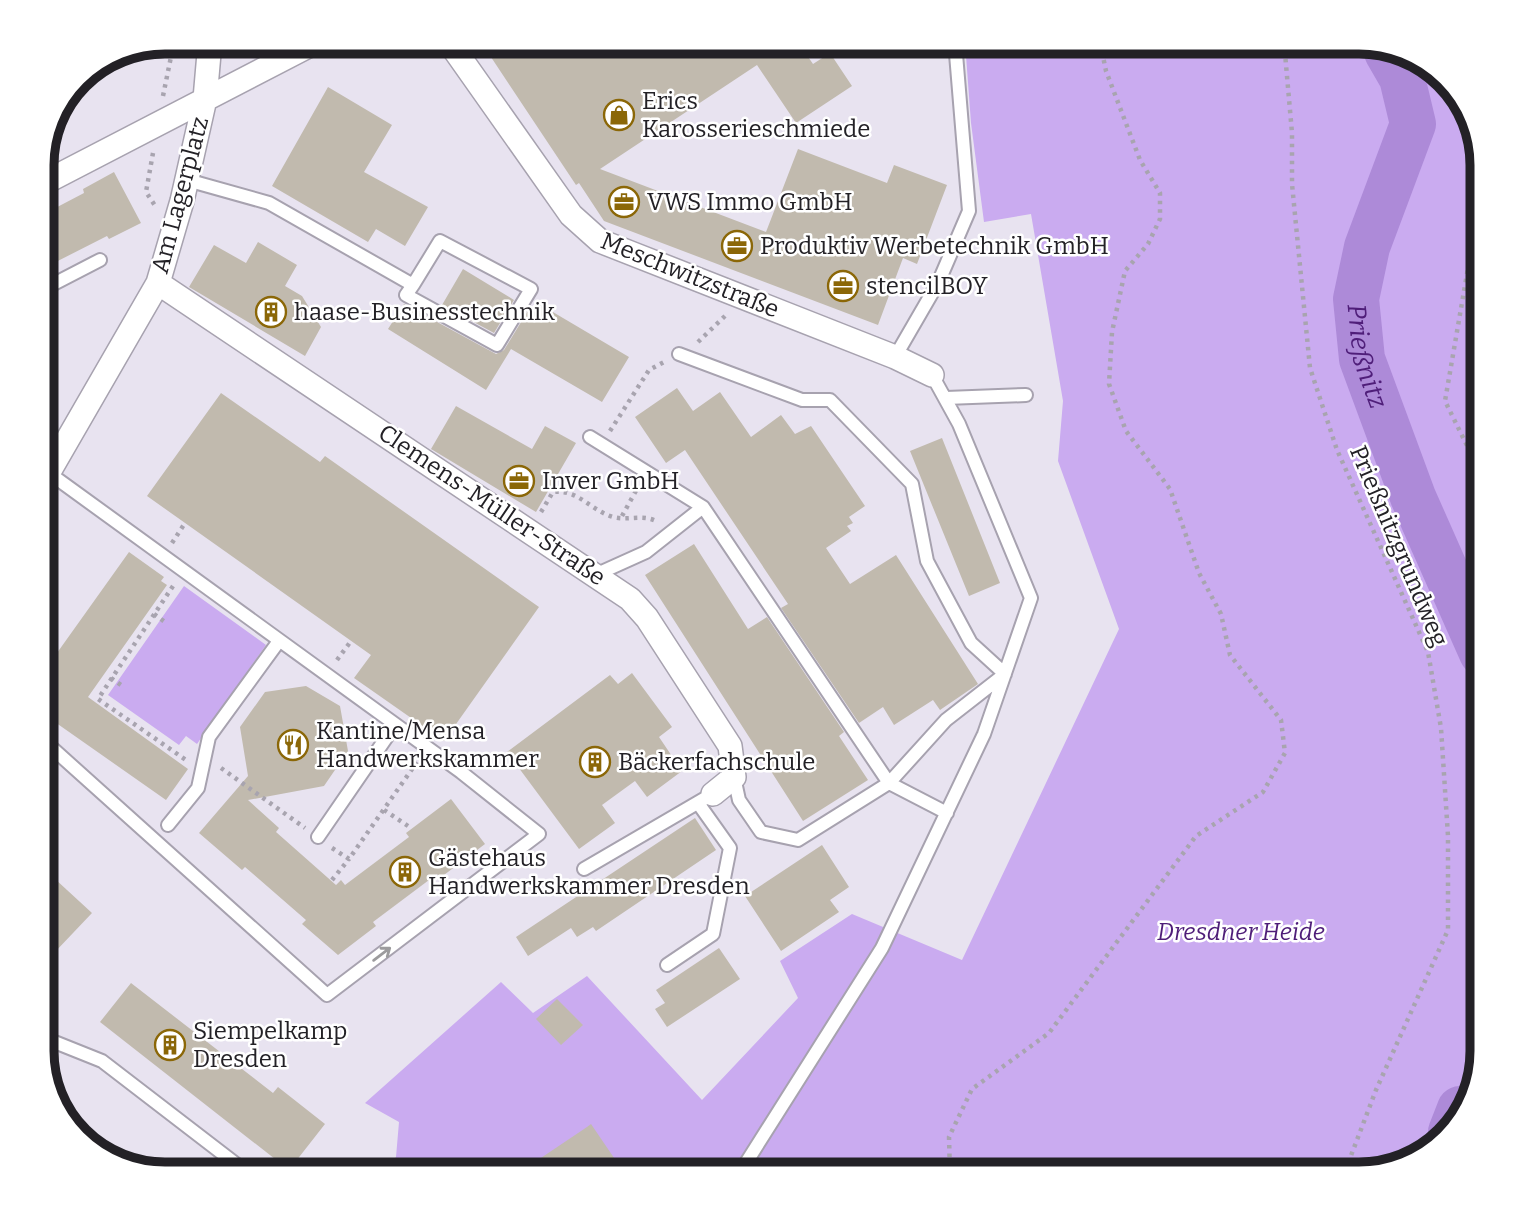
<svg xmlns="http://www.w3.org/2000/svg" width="1524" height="1216" font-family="Bitter,serif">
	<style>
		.green { fill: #caabf0 }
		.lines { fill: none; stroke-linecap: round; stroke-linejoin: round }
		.river { stroke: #ad8ad8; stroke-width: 46 }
		.building { fill: #c1baae }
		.lane-casing { stroke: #a7a2af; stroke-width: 16 }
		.street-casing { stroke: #a7a2af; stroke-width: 26 }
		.path { stroke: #a8a4af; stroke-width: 4.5; stroke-dasharray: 3.5 5; stroke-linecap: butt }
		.lane { stroke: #fff; stroke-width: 12 }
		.street { stroke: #fff; stroke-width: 23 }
		.oneway { stroke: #9c9b9d }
		.labels { text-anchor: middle; stroke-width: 5; stroke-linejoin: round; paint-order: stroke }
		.poi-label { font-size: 24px; fill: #232126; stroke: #fff; text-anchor: start }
		.street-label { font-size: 24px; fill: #232126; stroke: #fff }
		.park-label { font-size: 24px; font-style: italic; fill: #4e1d78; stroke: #fff }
		.water-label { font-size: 26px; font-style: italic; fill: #4f1e79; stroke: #fff }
		.rim { fill: none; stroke: #232126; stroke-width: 9 }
	</style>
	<rect width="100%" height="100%" fill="#e8e3f0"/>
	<path class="green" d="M965,42h394l81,30 29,39 13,54v886l-30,81 -39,29 -54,13h-976l13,-17 3,-35 -34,-19 136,-121 32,31 54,-37 115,124 96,-102 -18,-37 72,-47 110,46 157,-331 -61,-168 5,-60 -32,-187 -47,8 -13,-99z
		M184,586l82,59 -69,99 -11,-8 -7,9 -71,-50z"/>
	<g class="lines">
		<g class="river">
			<path id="s1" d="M1387,52l15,26 11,46 -46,123 -11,52 6,60 51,138 69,156"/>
			<path d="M1451,1132l9,-23"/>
		</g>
	</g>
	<path class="building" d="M481,42h317l15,22 17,-11 22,33 -56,37 -39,-58 -157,104 166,63 32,-83 89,34 7,-18 53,20 -30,79 -14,-6 -25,67 -274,-104 -25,-38 -3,2z
		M328,87l64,38 -28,47 64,35 -23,39 -29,-17 -8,13 -96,-56z
		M114,172l27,51 -32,16 -2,-3 -65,33v-54l42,-22 -1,-4z
		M258,242l39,23 -12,21 17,10 19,31 -16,29 -116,-69 25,-42 32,18z
		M463,269l51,31 -20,33 -52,-28z
		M404,304l92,50 8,-4 25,-41 7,4 5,-8 88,52 -27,45 -91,-53 -25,41 -98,-61z
		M677,388l16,23 27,-19 31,45 30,-22 14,19 16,-8 54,80 -16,11 4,6 -6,3 4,5 -25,17 24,36 46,-29 82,129 -38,26 -7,-10 -39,25 -11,-18 -24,16 -78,-115 7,-4 -103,-154 -19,13 -31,-46z
		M221,393l99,69 5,-6 214,151 -95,134 -90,-63 17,-23 -224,-159z
		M456,406l76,43 13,-23 31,17 -40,69 -105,-63z
		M942,438l58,145 -31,13 -59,-145z
		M694,544l54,85 19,-12 77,115 -5,4 29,44 -65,41 -158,-246z
		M129,552l35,25 -3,4 6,4 -79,112 100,72 -22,31 -124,-87v-39z
		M632,673l40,54 -13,10 23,34 -35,26 -12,-16 -33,24 13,18 -36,26 -72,-97 103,-77 8,9z
		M306,686l34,20 8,45 -24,35 -76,14 31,28 -3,4 60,53 5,-5 4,5 64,-48 -3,-4 45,-34 34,45 -45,34 -3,-4 -64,48 3,4 -38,29 -36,-31 4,-4 -61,-53 -3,3 -43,-37 49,-57 -8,-49 25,-35z
		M695,818l21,32 -120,81 -3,-4 -16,10 -6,-9 -43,28 -12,-19z
		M822,845l27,42 -19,13 9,12 -58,39 -36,-55z
		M42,867l50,46 -38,40 -12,-11z
		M719,948l21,31 -73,48 -12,-18 10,-6 -9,-13z
		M131,983l142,110 5,-6 47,37 -36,46 -189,-148z
		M557,999l26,26 -22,20 -25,-26z
		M591,1124l34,50h-108l70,-47z"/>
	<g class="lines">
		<g class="lane-casing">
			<path id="lane" d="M187,180l82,23 144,82 27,-44 91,48 -34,56 -91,-50 7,-10
				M42,290l58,-30
				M679,354l123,46h28l82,84 15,77 44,82 34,31 -59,46 -57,63 58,30
				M895,357l44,-76 30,-70 -14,-169
				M946,398l80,-3
				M590,437l113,70 186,276 -91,57 -37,-8 -22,-32 -5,-23
				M595,575l51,-23 57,-45
				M42,739l285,256 212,-161 -78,-62 -412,-299
				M42,759l8,-12
				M168,825l30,-37 11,-51 70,-96
				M318,837l77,-112
				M584,869l120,-70
				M667,965l46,-31 17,-86 -32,-45
				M42,1037l60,24 147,113
				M739,1174l143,-226 102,-214 47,-136 -72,-174 -27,-49"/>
		</g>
		<g class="street-casing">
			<path id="street" d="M449,42l122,173 29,26 295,116 37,18
				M42,184l274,-142
				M158,283l472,316 17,19 83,128 4,31 -21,17
				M42,484l116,-201 24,-82 23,-102 5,-57"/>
		</g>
		<path class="path" d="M1284,42l8,91v51l18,184 27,82 91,202 13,76 7,108v94l-72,160 -32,84
			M163,96l11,-54
			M153,153l-7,39 10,15
			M698,342l27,-26
			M610,431l39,-61 15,-8
			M1482,476l-37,-75 37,-214
			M541,512l12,-20c25,-3 37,18 60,25 14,4 29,-3 43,4
			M622,516l16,-29
			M172,543l13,-20
			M173,586l-75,113 88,61
			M154,614l11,8
			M337,660l14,-19
			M111,678l10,7
			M221,768l84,60
			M384,810l24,16
			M332,848l17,11 68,-97
			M332,880l17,-21
			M950,1174l-1,-37 23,-48 77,-56 147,-197 67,-44 22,-39 -4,-33 -51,-65 -9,-41 -22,-41 -29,-84 -44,-58 -17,-47 3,-52 13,-61 23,-27 12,-25v-26l-20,-33 -34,-89 -6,-29"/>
		<use href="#lane" class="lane"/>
		<use href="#street" class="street"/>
	</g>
	<defs><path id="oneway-shaft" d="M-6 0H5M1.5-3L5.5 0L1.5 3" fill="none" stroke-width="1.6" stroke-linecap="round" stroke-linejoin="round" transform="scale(1.75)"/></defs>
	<use class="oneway" href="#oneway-shaft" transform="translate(382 954) rotate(-37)"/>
	<defs>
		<g id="shop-ring" transform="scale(1.575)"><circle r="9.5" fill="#fff" stroke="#8b6707" stroke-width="1.5"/><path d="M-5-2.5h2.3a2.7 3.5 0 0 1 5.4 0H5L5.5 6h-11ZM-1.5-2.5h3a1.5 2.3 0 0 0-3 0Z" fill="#8b6707"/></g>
		<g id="office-ring" transform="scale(1.575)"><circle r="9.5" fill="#fff" stroke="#8b6707" stroke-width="1.5"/><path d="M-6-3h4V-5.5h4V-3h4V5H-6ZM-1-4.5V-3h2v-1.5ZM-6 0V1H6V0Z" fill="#8b6707"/></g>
		<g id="building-ring" transform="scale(1.575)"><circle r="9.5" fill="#fff" stroke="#8b6707" stroke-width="1.5"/><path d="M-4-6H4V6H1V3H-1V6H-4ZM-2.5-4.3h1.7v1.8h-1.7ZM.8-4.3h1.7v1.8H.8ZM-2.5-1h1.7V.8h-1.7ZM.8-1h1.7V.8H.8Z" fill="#8b6707"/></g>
		<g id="restaurant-ring" transform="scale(1.575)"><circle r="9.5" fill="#fff" stroke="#8b6707" stroke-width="1.5"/><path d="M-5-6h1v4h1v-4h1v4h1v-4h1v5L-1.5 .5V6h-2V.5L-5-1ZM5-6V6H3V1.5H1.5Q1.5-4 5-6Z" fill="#8b6707"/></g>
	</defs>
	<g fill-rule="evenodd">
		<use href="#shop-ring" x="619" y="115"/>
		<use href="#office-ring" x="624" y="202"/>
		<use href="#office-ring" x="737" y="246"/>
		<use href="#office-ring" x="843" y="286"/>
		<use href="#building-ring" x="271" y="312"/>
		<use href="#office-ring" x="519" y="481"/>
		<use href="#restaurant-ring" x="293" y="745"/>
		<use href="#building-ring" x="595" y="762"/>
		<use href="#building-ring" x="405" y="872"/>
		<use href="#building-ring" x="170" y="1045"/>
	</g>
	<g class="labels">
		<g class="poi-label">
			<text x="642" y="109">Erics<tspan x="642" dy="28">Karosserieschmiede</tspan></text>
			<text x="647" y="210">VWS Immo GmbH</text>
			<text x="760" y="254">Produktiv Werbetechnik GmbH</text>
			<text x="866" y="294">stencilBOY</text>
			<text x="294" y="320">haase-Businesstechnik</text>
			<text x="542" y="489">Inver GmbH</text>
			<text x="316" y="739">Kantine/Mensa<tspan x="316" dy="28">Handwerkskammer</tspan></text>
			<text x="618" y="770">Bäckerfachschule</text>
			<text x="428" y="866">Gästehaus<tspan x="428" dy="28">Handwerkskammer Dresden</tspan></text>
			<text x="193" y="1039">Siempelkamp<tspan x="193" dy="28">Dresden</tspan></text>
		</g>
		<g class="street-label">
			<text transform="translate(180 195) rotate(-75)" y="8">Am Lagerplatz</text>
			<text transform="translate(690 275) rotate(22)" y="8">Meschwitzstraße</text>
			<text transform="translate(492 505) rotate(34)" y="8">Clemens-Müller-Straße</text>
			<text transform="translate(1399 546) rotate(67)" y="8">Prießnitzgrundweg</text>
		</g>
		<g class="park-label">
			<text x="1241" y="940">Dresdner Heide</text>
		</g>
		<g class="water-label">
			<text dy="9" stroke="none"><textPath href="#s1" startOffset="320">Prießnitz</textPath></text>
		</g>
	</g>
	<path d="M0 0H1524V1216H0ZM165 54H1359A111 111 0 0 1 1470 165V1051A111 111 0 0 1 1359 1162H165A111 111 0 0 1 54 1051V165A111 111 0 0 1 165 54Z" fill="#fff" fill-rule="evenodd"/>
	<path class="rim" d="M165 54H1359A111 111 0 0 1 1470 165V1051A111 111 0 0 1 1359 1162H165A111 111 0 0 1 54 1051V165A111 111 0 0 1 165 54Z"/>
</svg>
